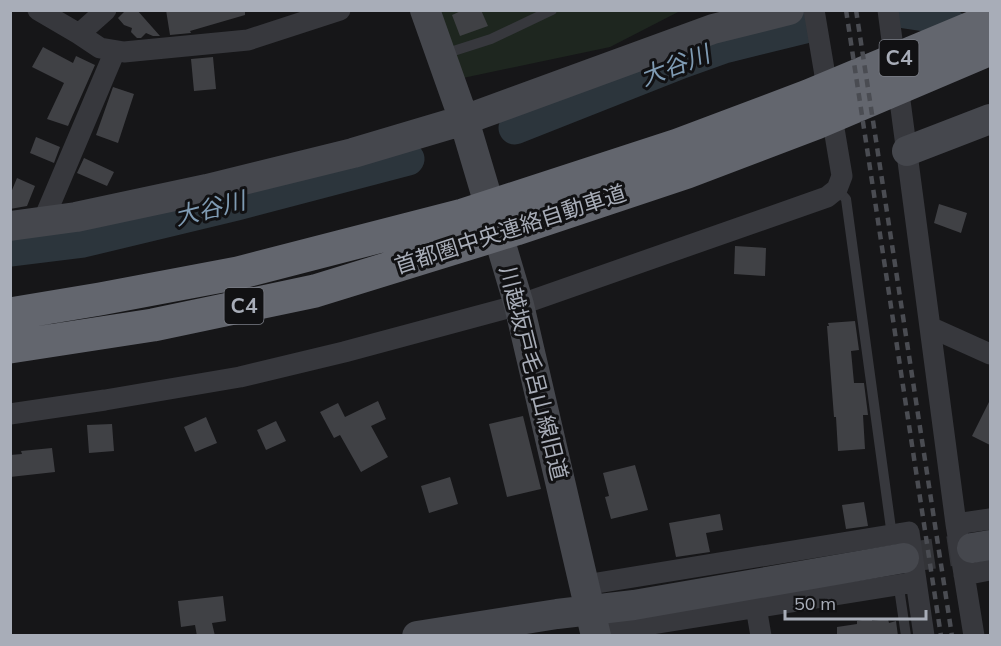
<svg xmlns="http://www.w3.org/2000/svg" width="1001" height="646" font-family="Mulish,'Noto Sans JP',sans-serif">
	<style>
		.green { fill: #1e261f }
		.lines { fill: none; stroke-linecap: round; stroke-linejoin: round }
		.river { stroke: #2c353c; stroke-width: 33 }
		.building { fill: #404145 }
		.secondary-tunnel { stroke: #333438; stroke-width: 30; stroke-dasharray: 30 15; stroke-linecap: butt }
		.lane { stroke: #37383d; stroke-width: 10 }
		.street { stroke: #37383d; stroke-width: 21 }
		.secondary { stroke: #45474d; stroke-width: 30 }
		.highway { stroke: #63666e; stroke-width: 33 }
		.rail { stroke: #4a4c52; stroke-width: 4.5; stroke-dasharray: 8 6; stroke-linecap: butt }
		.labels { text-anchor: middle; stroke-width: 6; stroke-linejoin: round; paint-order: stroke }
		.shield { fill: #111113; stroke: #7b7e86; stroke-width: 1.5 }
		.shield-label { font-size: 21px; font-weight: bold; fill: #a8adb8 }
		.street-label { font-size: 22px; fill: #a8adb8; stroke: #111113 }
		.water-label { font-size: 24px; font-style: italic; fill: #7f9bb3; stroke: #111113 }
	</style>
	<rect width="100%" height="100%" fill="#161618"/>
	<path class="green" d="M439,11h241l-70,36 -147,31z"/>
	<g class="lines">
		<path class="river" d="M905,12l20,3 18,6 38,24
			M515,128l167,-66 42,-15 81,-20
			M10,250l73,-9 154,-37 171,-45"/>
	</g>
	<path class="building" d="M126,10h11l23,26h-7l-7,-3 -5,5h-4l-6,-6 1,-4 -8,-3 -6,-7z
		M166,10h79v5l-55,16 1,2 -21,2z
		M463,10h18l7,16 -28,10 -8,-21z
		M43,47l30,16 3,-7 19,9 -27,61 -21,-7 17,-36 -32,-16z
		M213,57l3,32 -22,2 -3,-32z
		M113,87l21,7 -16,49 -22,-8z
		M36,137l24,10 -6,16 -24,-10z
		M84,158l30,14 -7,14 -30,-13z
		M17,178l18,8 -8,20 -17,3v-14z
		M939,204l28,9 -6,20 -27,-10z
		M735,246l31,2 -1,28 -31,-2z
		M855,321l4,29 -8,1 3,32h10l4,32h-5l2,34 -27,2 -2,-34h-2l-7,-91h2l-1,-3z
		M990,400v45l-18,-9z
		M378,401l8,18 -15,7 17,31 -27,15 -21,-37 -6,3 -14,-26 18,-9 7,14z
		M523,416l18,73 -34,8 -18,-73z
		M206,417l11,26 -22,9 -11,-25z
		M276,421l10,20 -20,9 -9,-20z
		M112,424l2,27 -25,2 -2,-28z
		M52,448l3,24 -45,5v-22l12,-1 -1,-3z
		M635,465l13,45 -37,9 -6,-22 4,-1 -6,-23z
		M450,477l8,27 -29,9 -8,-27z
		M864,502l4,24 -22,3 -4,-24z
		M720,514l3,16 -17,3 4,19 -34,5 -7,-34z
		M223,596l3,25 -14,2 3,13h-18l-2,-11 -14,2 -3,-26z
		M872,618v3l16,-2 1,4 7,-2 2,15h-61v-9l20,-3v-3z"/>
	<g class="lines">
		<path class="secondary-tunnel" d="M904,558l68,-10"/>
		<path class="lane" d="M441,55l50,-16 61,-29
			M837,189l9,10 46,337
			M898,581l8,55"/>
		<path class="street" d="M38,10l41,24 21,14 24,4 124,-12 92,-30
			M888,10l68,514
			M79,34l27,-24
			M43,221l72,-170
			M930,327l60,27
			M10,414l95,-14 135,-23 104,-25 175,-47 308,-108 10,-8 5,-13 -28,-166
			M964,575l26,-5
			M585,585l324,-53 15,104
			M756,607l5,29
			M596,633l320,-51
			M974,636l-18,-112 34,-5"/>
		<path class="secondary" d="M425,10l39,110 55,185 77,331
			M907,151l83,-32
			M10,226l66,-9 131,-28 146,-36 111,-33 249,-91 76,-19
			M972,548l18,-3
			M417,636l140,-22 77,-9 270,-47"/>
		<path class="highway" d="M10,314l90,-15 138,-26 225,-58 215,-70 130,-49 182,-76
			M10,347l143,-22 162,-34 201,-62 171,-57 129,-49 174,-74"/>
		<path class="rail" d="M846,10l95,626
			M856,10l96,626"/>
	</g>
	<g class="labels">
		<g class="shield">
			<rect x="879.5" y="40" width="39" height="36" rx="4.5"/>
			<rect x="224.5" y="288" width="39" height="36" rx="4.5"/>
		</g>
		<g class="shield-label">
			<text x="899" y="65">C4</text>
			<text x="244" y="313">C4</text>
		</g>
		<g class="street-label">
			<text transform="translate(510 229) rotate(-18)" y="8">首都圏中央連絡自動車道</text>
			<text transform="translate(534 373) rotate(76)" y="8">川越坂戸毛呂山線旧道</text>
		</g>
		<g class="water-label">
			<text transform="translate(675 66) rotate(-21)" y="8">大谷川</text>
			<text transform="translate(210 209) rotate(-14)" y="8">大谷川</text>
		</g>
	</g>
	<rect width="1001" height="646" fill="none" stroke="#a8adb8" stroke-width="24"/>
	<path d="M785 610v9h141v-9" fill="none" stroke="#a8adb8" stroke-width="3"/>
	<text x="794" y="610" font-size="18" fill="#a8adb8" stroke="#111113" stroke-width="4.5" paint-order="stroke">50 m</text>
</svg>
